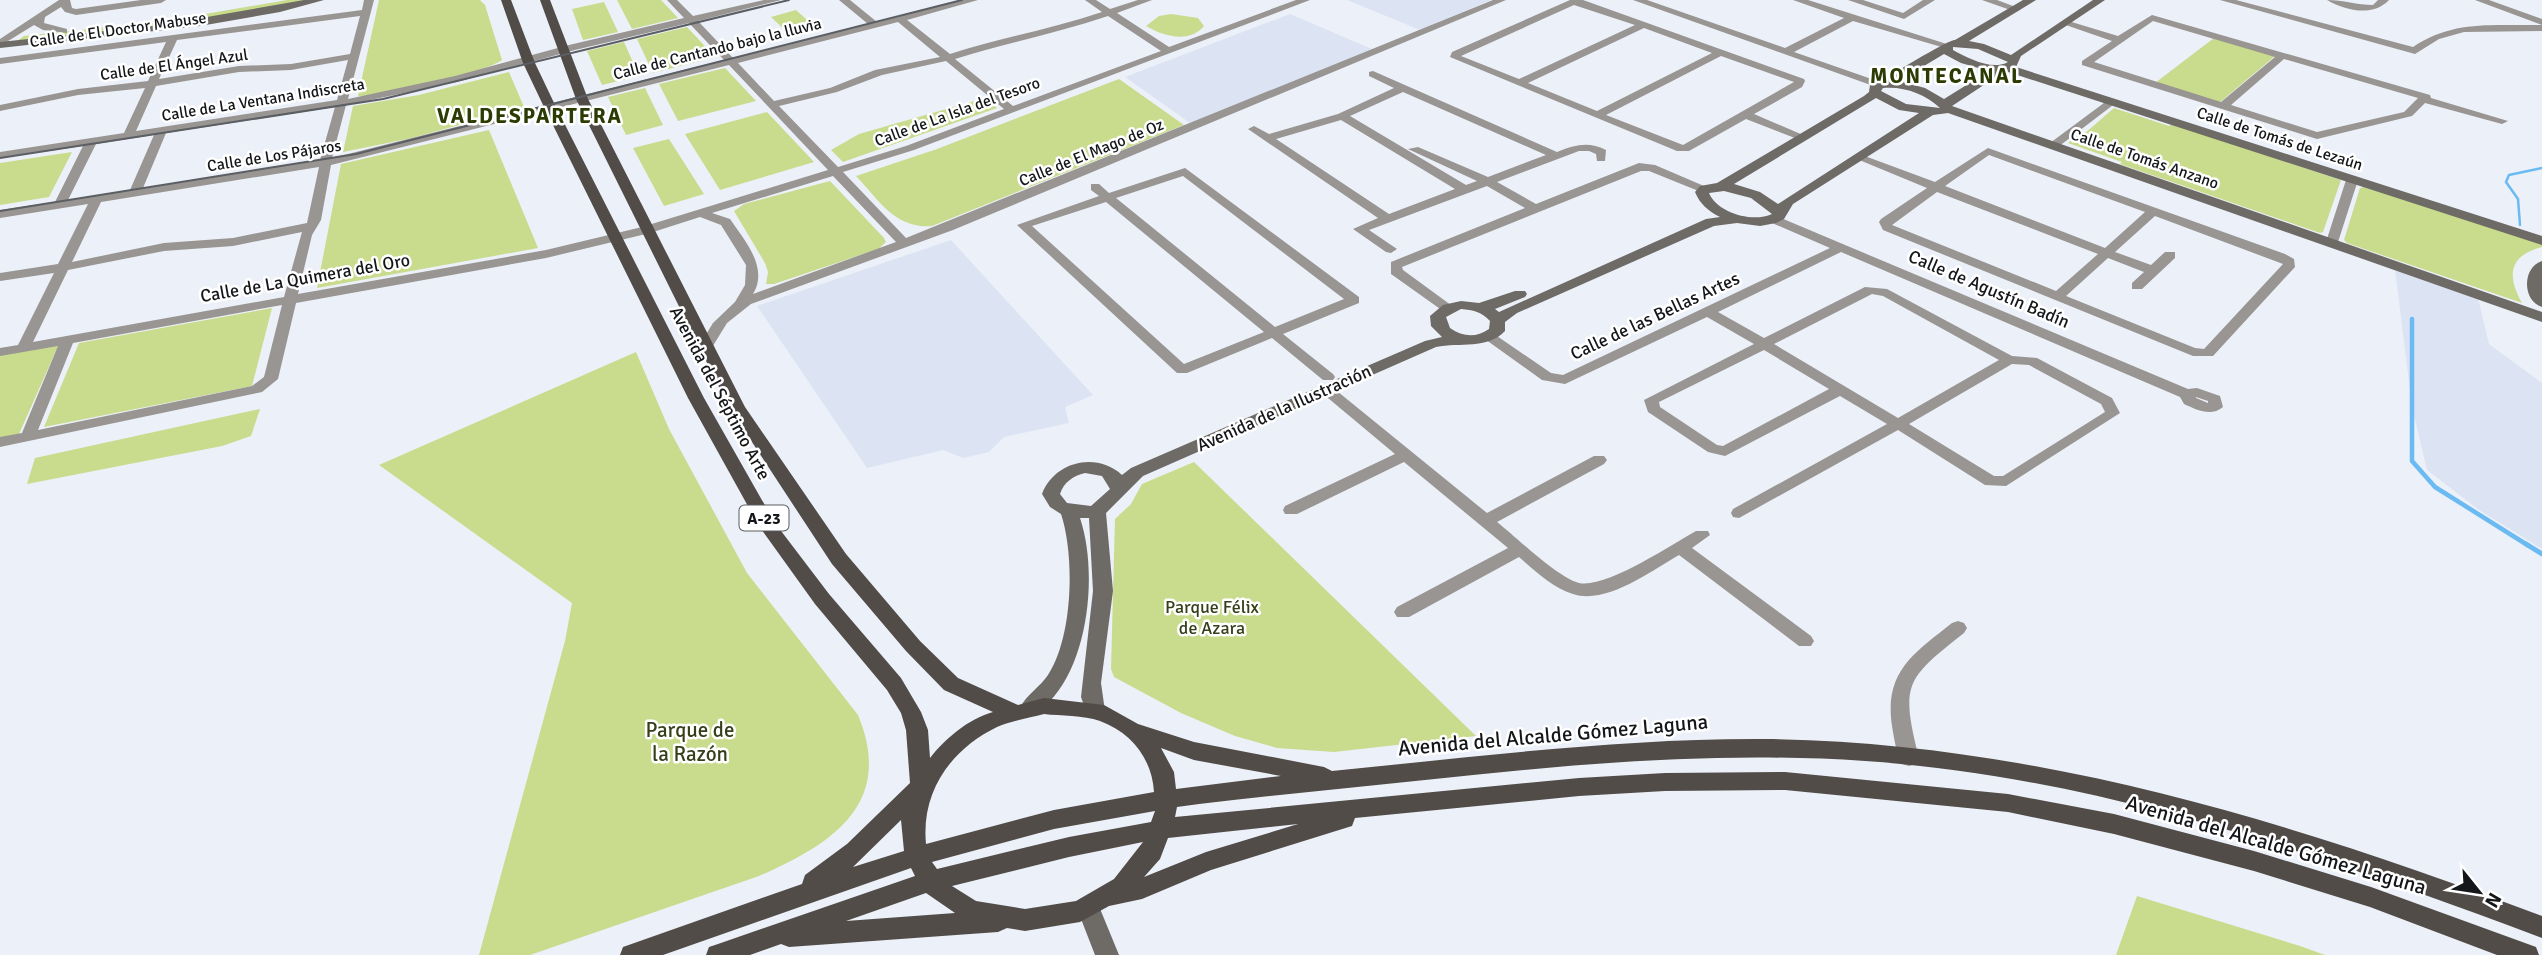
<svg xmlns="http://www.w3.org/2000/svg" width="2542" height="955" font-family="Signika,sans-serif">
	<style>
		.built { fill: #dce4f3 }
		.green { fill: #c9db8c }
		.lines { fill: none; stroke-linecap: round; stroke-linejoin: round }
		.stream-far2 { stroke: #6bbaf2; stroke-width: 2.5 }
		.stream-far1 { stroke: #6bbaf2; stroke-width: 4.5 }
		.stream { stroke: #6bbaf2; stroke-width: 5 }
		.street { fill: #989592; fill-rule: evenodd }
		.secondary { fill: #6e6a66; fill-rule: evenodd }
		.primary { fill: #514c48; fill-rule: evenodd }
		.tram { stroke: #5b5e63; stroke-width: 2 }
		.labels { text-anchor: middle; stroke-width: 5; stroke-linejoin: round; paint-order: stroke }
		.far-street-label { font-size: 16px; fill: #141619; stroke: #fff }
		.shield { fill: #fff; stroke: #5a5c5e; stroke-width: 2 }
		.shield-label { font-size: 16px; font-weight: bold; fill: #141619 }
		.street-label { font-size: 18px; fill: #141619; stroke: #fff }
		.park-label { font-size: 18px; fill: #363e1a; stroke: #fff }
		.far-district-label { font-size: 21px; font-weight: bold; letter-spacing: 2px; fill: #2b3b03; stroke: #fff }
		.near-park-label { font-size: 21px; fill: #363e1a; stroke: #fff }
		.near-street-label { font-size: 21px; fill: #141619; stroke: #fff }
	</style>
	<rect width="100%" height="100%" fill="#ecf0f8"/>
	<path class="built" d="M1347,0h144l-71,30z
		M1290,14l82,35 -182,74 -65,-46z
		M951,240l142,155 -28,12 4,16 -65,14 -15,15 -26,6 -20,-8 -76,18 -110,-162z
		M2395,269l83,29 11,46 53,39v166l-63,-39 -52,-40 -15,-63z"/>
	<path class="green" d="M287,0h22l-146,26 -147,16 8,-6 140,-15z
		M379,0h101l5,5 17,55c-18,13 -120,37 -144,36z
		M617,0h44l17,18 -46,11z
		M604,2l14,30 -35,8 -11,-31z
		M796,10l20,18 -26,7 -19,-18z
		M1171,14l27,4 6,8c-15,18 -41,10 -58,0l13,-10z
		M687,27l28,30 -62,16 -16,-34z
		M2214,38l61,18 -56,47 -64,-20z
		M624,42l15,34 -37,9 -15,-34z
		M725,68l31,33 -78,20 -19,-37z
		M509,72l15,35 -112,31 -69,14 10,-46 66,-11z
		M1119,79l65,46 -252,101c-37,3 -53,-26 -76,-50l81,-27z
		M645,88l18,37 -37,10 -18,-38z
		M985,98l12,10 -154,54 -12,-12 28,-16z
		M2114,108l55,18 3,-2 169,56 -18,52 -3,1 -200,-69 2,-2 -54,-19 11,-9h5z
		M767,112l47,50 -94,28 -35,-56z
		M489,130l49,118 -221,40 24,-124z
		M669,139l35,55 -40,12 -31,-58z
		M72,152l-23,45 -49,8v-42z
		M830,181l54,57 2,4 -8,7 -104,35h-8l2,-12 -3,-9 -31,-52 10,-7z
		M2364,187l178,57v3c-34,9 -35,29 -20,56l-175,-60 -3,-3 16,-52z
		M272,308l-20,78 -208,41 35,-84z
		M59,344l-40,90 -19,4v-83z
		M636,352l33,77 78,144 111,142c37,89 -26,129 -99,161l-229,79h-51l86,-314 7,-38 -193,-138z
		M260,409l-9,27 -29,10 -195,38 8,-26z
		M1194,462l282,274 -142,16 -57,-4 -42,-12 -54,-23 -67,-36 -3,-8 4,-150 16,-15 11,-20z
		M2137,896l163,50 25,9h-209z"/>
	<g class="lines">
		<path class="stream-far2" d="M2520,225l-2,-26 -12,-17 3,-7 33,-7"/>
		<path class="stream-far1" d="M2412,319v142l23,26 94,59"/>
		<path class="stream" d="M2526,544l16,10"/>
		<path class="street" d="M59,0h11l2,8 4,1 65,-9h25l-5,3 -85,12 -11,-3 -4,-5 -16,10 -1,6 23,6v4l-24,-3 -9,-5 -34,21v-7z
			M364,0h10l-26,99 107,-23 114,-31 115,-27 -17,-18h10l16,16 71,-16h17l-83,21 35,37 135,-34 -29,-24h11l27,22 85,-22h16l-71,20 43,34c50,-16 102,-25 152,-42l-17,-12h11l14,9 28,-9h14l-35,13 52,34 127,-47h14l-396,150 -71,22 63,66 587,-238h13l-553,230 -202,74 -24,19 -16,26 -5,1 -7,-4 14,-23 22,-21 10,-17 1,-20 -25,-40 -21,-8 -50,16 -104,25 -250,45 -18,76 -16,13 -262,55v-10l22,-4 36,-87 -58,10v-8l18,-3 36,-72 -54,8v-8l58,-9 30,-60 -88,14v-8l55,-8 28,-56 -83,12v-6l124,-19 21,-45 -67,7 -78,16v-6l78,-16 70,-8 18,-39 -166,22v-6l362,-48zM360,16l-10,38 -59,10 -52,2 -80,13 18,-39zM1108,16l53,35 -148,55 -58,-47c51,-16 103,-26 153,-43zM898,22l42,35 -65,13 -45,18 -56,13 -36,-38zM689,23l35,37 -392,98 14,-53 111,-23 118,-32zM348,60l-11,40 -201,31 20,-45 83,-14 52,-2zM946,61l58,48 -98,37 -68,21 -59,-61 58,-14 45,-17zM729,65l99,105 -186,57 -96,23 -248,44 14,-59 9,-15 10,-55zM335,107l-15,53 -177,28 23,-55zM154,135l-24,55 -62,10 28,-56zM319,167l-12,56 -74,15 -69,5 -92,19 29,-60zM833,176l63,66 -143,52c16,-26 -8,-53 -23,-75l-18,-6zM302,232l-18,65 -251,45 35,-72 96,-19 69,-5zM282,305l-18,72 -12,9 -214,44 35,-87z
			M1570,0h13l221,79 1,2 -3,6 -48,27 56,24 -10,2 -54,-21 -57,32h-12l-227,-94 2,-5zM1574,5l61,20 -116,54 -58,-23zM1644,28l68,25 -115,58 -69,-28zM1721,56l73,26 -111,63 -77,-30z
			M1633,0h14l138,48 59,-30 -51,-18h15l142,45 -5,3 -92,-27 -59,31 89,31 1,2 -5,3z
			M1848,0h15l40,13 20,-13h12l-31,19z
			M1982,0h15l24,9 -5,3z
			M2220,0h16l177,47c41,-28 82,-21 129,-22v6l-78,1 -25,7 -24,15z
			M2327,0c16,0 30,5 46,5l5,-5h11c-16,17 -43,11 -62,0z
			M2475,0h14l53,19v6z
			M2152,15l278,80 1,3 77,23 -6,3 -77,-21 -13,13 -95,23 -235,-74v-4l30,-20 -52,-18 5,-3 53,16zM2153,21l122,36 -54,45 -127,-40zM2284,59l134,39 -14,14 -87,20 -86,-27z
			M1373,71l184,81c18,-7 31,-11 49,-2l-1,11h-8l-1,-7 -7,-3h-10l-82,31 39,22 103,-41 16,2 56,24 -2,3h-8l-52,-21h-8l-239,96 1,3 52,38 -2,3h-10l-52,-37v-12l134,-54 -38,-22 -118,44 28,19 -6,4 -5,-1 -33,-23 25,-11 -130,-89 6,-3 15,8 69,-20 56,-26 -25,-12v-4zM1403,92l143,63 -58,22 -70,-30 -10,2 69,32 -11,4 -116,-69zM1341,120l114,69 -66,25 -113,-75z
			M2108,100l9,2 -59,45h-8v-4z
			M1988,148l297,106 9,5 1,8 -82,89h-20l-310,-126 -4,-8 2,-3 46,-31 -75,-31 6,-3 4,1 73,27zM1989,155l156,57 -40,36 -160,-62zM1937,192l161,62 -42,37 -164,-66zM2155,216l128,48 -79,85 -9,-1 -129,-52 42,-38 36,14 -12,11v6h10l33,-31v-6h-10l-14,13 -36,-13z
			M1185,168l174,129v6l-76,31 50,40 2,3 -2,3h-10l-51,-42 -85,35h-10l-160,-148 82,-29 -8,-6v-6h8l10,9zM1183,176l161,123 -69,28 -159,-129zM1106,202l158,130 -80,32 -152,-138z
			M2352,176l6,4 -20,62 -6,4 -4,-1 -2,-3 20,-62z
			M1776,216l412,173 9,-1 23,8 3,11c-12,10 -26,3 -39,-3l-4,-7 -339,-145 -123,60 46,26 101,-51 22,2 125,67 25,2 75,40 8,15 -114,73 -21,-1 -87,-55 -159,88 -6,-1 -2,-4 2,-4 154,-85 -47,-28 -115,60 -17,-4 -60,-40 -4,-12 110,-56 -47,-27 -142,67 -23,-4 -60,-43 2,-3h10l57,39 12,2 267,-127 -58,-25v-6zM1872,294l11,2 116,64 -101,58 -124,-74zM1764,350l65,39 -106,57 -6,-1 -57,-38 -1,-5zM2012,364l17,1 72,39 4,8 -102,64h-9l-85,-52zM2196,397l12,4v2l-12,-5z
			M1327,386l5,1 155,126 107,-57h10l3,4 -3,4 -107,58c19,15 60,55 82,61 26,6 92,-38 117,-52h12l2,4 -18,13 119,88 3,5 -3,5h-12l-120,-91c-28,16 -73,50 -106,39 -21,-7 -38,-23 -54,-37l-110,60h-12l-3,-5 3,-5 111,-59 -104,-86 -107,52h-12l-2,-4 2,-4 110,-52 -73,-61 -2,-3z
			M1958,621l6,2 3,5 -3,5c-58,46 -64,50 -45,125l-3,6 -7,2 -7,-2c-6,-12 -8,-26 -10,-38 -8,-54 21,-72 60,-103z"/>
		<path class="secondary" d="M304,0h20l-44,12 -80,14 -200,22v-6l161,-17z
			M2023,0h13l-67,41 15,3 27,11 82,-55h12l-84,56 -5,11 526,169v9l-537,-174 -53,35 590,206v10l-594,-209 -15,2 -140,89 -9,15 -8,4 -16,3 -23,-3 -23,3 -197,87 -12,9v9c-18,19 -45,11 -69,16l-293,129 -37,37 7,78 -12,92 4,28 -3,6 -7,2 -7,-2 -7,-20 12,-106 -4,-73h-9c18,53 9,144 -31,184 -8,9 -14,16 -26,12l-3,-6c6,-13 20,-21 28,-33 25,-38 27,-119 13,-161l-11,-7 -8,-13c12,-32 54,-43 80,-19l9,-7 294,-127 17,-4 -11,-11 -1,-10 13,-11 18,-4 18,2 36,-12h10l2,3 -2,3 -30,12 4,3 207,-93 14,-2c-12,-6 -20,-13 -25,-25l5,-6 17,-3 147,-87 5,-4 1,-7c17,-6 76,-45 85,-45zM1953,47l25,2 30,13c-16,9 -40,-4 -55,-12zM1944,54l17,9 28,8 -45,28 -19,-11 -26,-7zM1883,88c21,-2 42,6 57,20l-34,-4 -25,-13zM1876,98l23,12 20,3 -141,91 -18,-12 -26,-8zM1724,191l27,7 21,16c-19,9 -55,-1 -63,-21zM1461,309c12,1 21,3 29,12l-1,8c-13,9 -26,8 -39,-1l-4,-11zM1085,473l17,3 8,13 -19,17 -24,-3 -7,-9c4,-12 13,-18 25,-21z
			M2542,261v46c-20,-6 -20,-40 0,-46z
			M1088,895l8,4 23,56h-24l-19,-49 4,-7z"/>
		<path class="primary" d="M501,0h10l24,63 21,44 148,291 71,125 54,71 72,84 20,34 7,18 2,28c15,-19 38,-39 63,-46l-49,-22 -38,-39 -74,-87 -103,-157 -153,-308 -36,-99h10l38,99 157,308 101,147 74,87 38,37 60,27 26,-7 60,7 34,19 56,18 130,25 8,4c144,-14 289,-33 434,-32 268,3 527,83 776,177v22c-219,-82 -442,-161 -677,-177 -148,-10 -293,3 -440,19 -75,8 -150,15 -226,24l-22,3 -2,10 404,-39 86,-5 120,-1 223,22 106,20 140,37 117,36 165,60 3,8h-42l-127,-48 -116,-36 -140,-37 -106,-22 -223,-22 -120,1 -86,5 -224,22 -3,8 -141,44 -69,29 -33,7 -29,16 -55,9 -18,-3 -9,4 -209,15 -8,-3 -31,11h-44l3,-8 9,-3 197,-68 -4,-8 -248,87h-43l3,-8 179,-63 3,-9 42,-31 63,-61 -4,-53 -5,-17 -14,-23 -72,-86 -56,-78 -71,-128 -144,-291 -21,-44zM1044,714c17,2 39,1 56,7 32,12 52,38 54,71l-100,18 -128,34c-5,-52 24,-94 71,-117 14,-6 32,-9 47,-13zM1161,748l33,12 87,16 -105,13 -2,-17zM1155,811l-4,11 -82,15 -132,32 -5,-7 122,-33zM901,820l3,31 -51,16zM1298,824l-92,28 -62,25 16,-18 8,-21zM1143,842l-29,37 -38,22 -51,8 -49,-8 -24,-15 117,-29zM926,893l29,20 -109,8z"/>
		<path class="tram" d="M0,158l383,-59 406,-99
			M0,211l356,-57 606,-154"/>
	</g>
	<g class="labels">
		<g class="far-street-label">
			<text transform="translate(118 29) rotate(-8)" y="6">Calle de El Doctor Mabuse</text>
			<text transform="translate(717 48) rotate(-14)" y="6">Calle de Cantando bajo la lluvia</text>
			<text transform="translate(174 64) rotate(-8)" y="6">Calle de El Ángel Azul</text>
			<text transform="translate(263 99) rotate(-9)" y="6">Calle de La Ventana Indiscreta</text>
			<text transform="translate(957 111) rotate(-20)" y="6">Calle de La Isla del Tesoro</text>
			<text transform="translate(2280 138) rotate(18)" y="6">Calle de Tomás de Lezaún</text>
			<text transform="translate(1091 152) rotate(-22)" y="6">Calle de El Mago de Oz</text>
			<text transform="translate(274 155) rotate(-9)" y="6">Calle de Los Pájaros</text>
			<text transform="translate(2145 158) rotate(19)" y="6">Calle de Tomás Anzano</text>
		</g>
		<rect class="shield" x="739.5" y="505.5" width="49" height="25" rx="5"/>
		<g class="shield-label">
			<text x="764" y="524">A-23</text>
		</g>
		<g class="street-label">
			<text transform="translate(305 278) rotate(-10)" y="6">Calle de La Quimera del Oro</text>
			<text transform="translate(1989 289) rotate(23)" y="6">Calle de Agustín Badín</text>
			<text transform="translate(1655 316) rotate(-25)" y="6">Calle de las Bellas Artes</text>
			<text transform="translate(720 393) rotate(62)" y="6">Avenida del Séptimo Arte</text>
			<text transform="translate(1284 408) rotate(-24)" y="6">Avenida de la Ilustración</text>
		</g>
		<g class="park-label">
			<text x="1212" y="613">Parque Félix<tspan x="1212" dy="21">de Azara</tspan></text>
		</g>
		<g class="far-district-label">
			<text x="1947" y="83">MONTECANAL</text>
			<text x="530" y="123">VALDESPARTERA</text>
		</g>
		<g class="near-park-label">
			<text x="690" y="737">Parque de<tspan x="690" dy="24">la Razón</tspan></text>
		</g>
		<g class="near-street-label">
			<text transform="translate(1553 735) rotate(-5)" y="7">Avenida del Alcalde Gómez Laguna</text>
			<text transform="translate(2276 845) rotate(16)" y="7">Avenida del Alcalde Gómez Laguna</text>
		</g>
	</g>
	<g transform="translate(2479 892) rotate(120)" stroke="#ffffff" stroke-width="5" paint-order="stroke">
	<path d="M0-5L12 26L0 18L-12 26Z" fill="#141619"/>
	<text y="-10" font-size="19" font-weight="bold" text-anchor="middle" fill="#141619">N</text>
	</g>
</svg>
